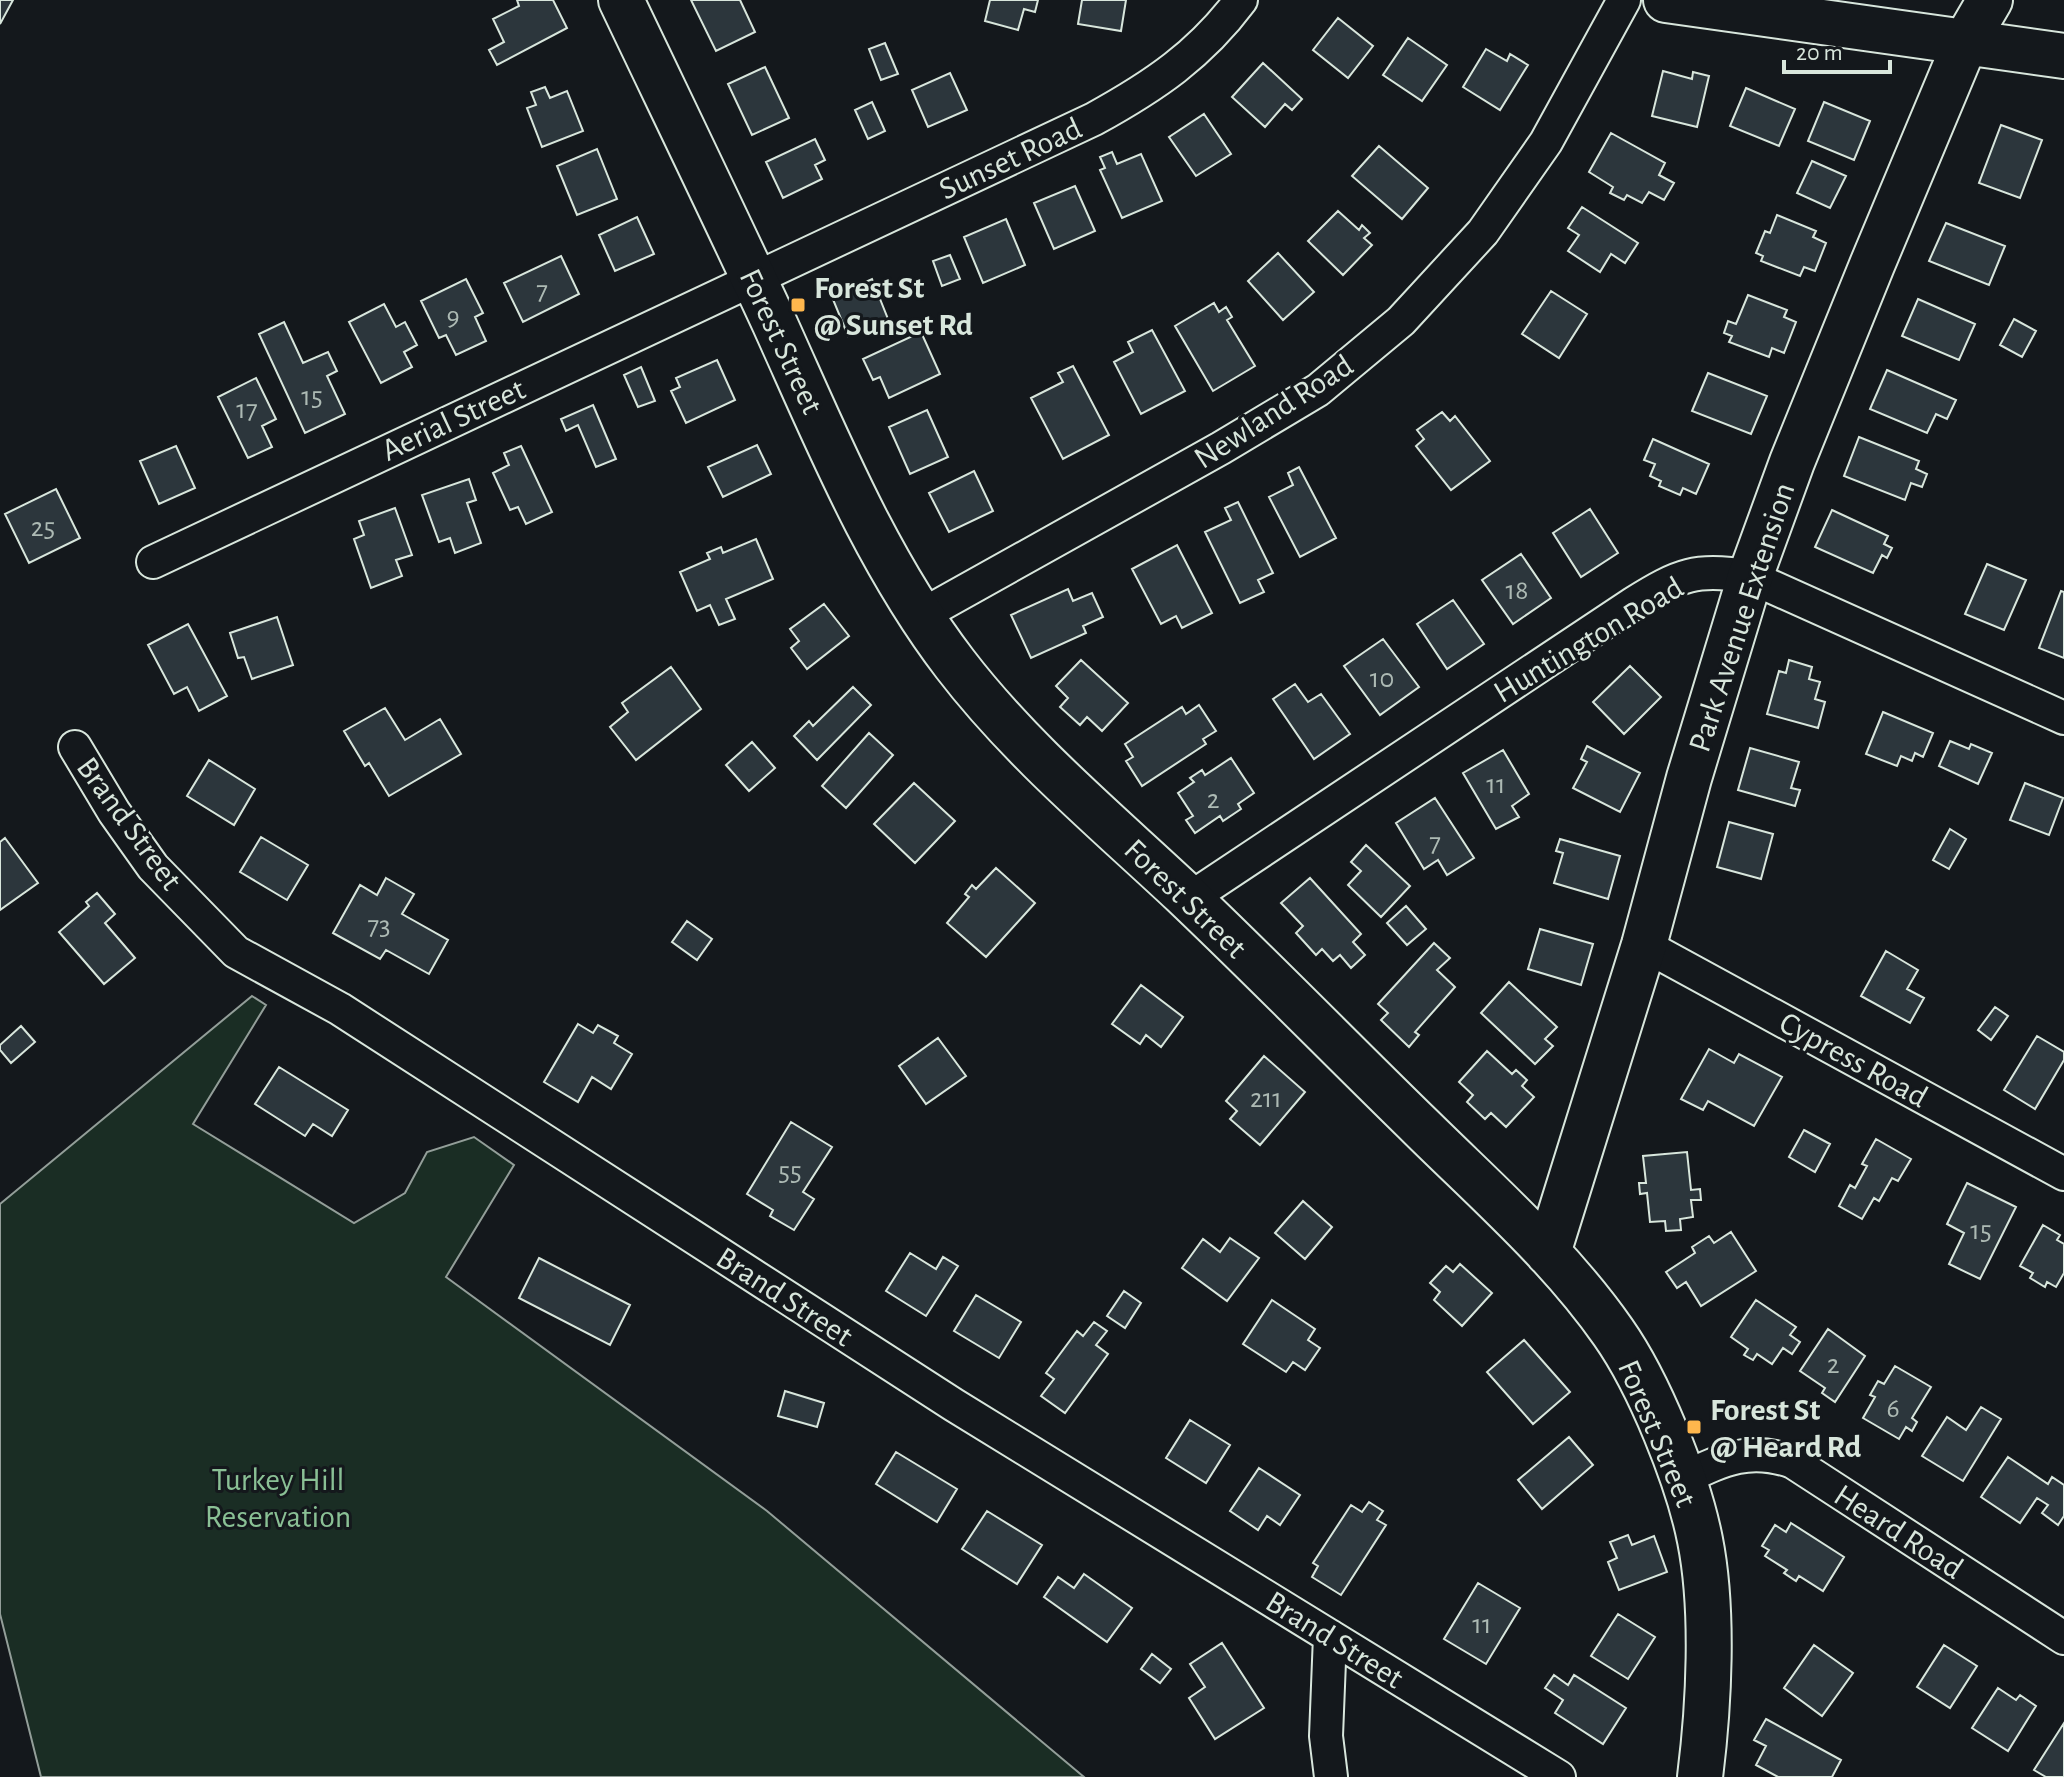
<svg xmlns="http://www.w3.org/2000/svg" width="2064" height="1777" font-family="'Alegreya Sans',sans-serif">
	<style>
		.green { fill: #1a2d24; stroke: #939e99; stroke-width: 2 }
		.building { fill: #2c363c; stroke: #d8e6dc; stroke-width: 2 }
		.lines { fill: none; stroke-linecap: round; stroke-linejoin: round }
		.minor-casing { stroke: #d8e6dc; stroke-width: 36 }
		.secondary-casing { stroke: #d8e6dc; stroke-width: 48 }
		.minor { stroke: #14181c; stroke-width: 32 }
		.secondary { stroke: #14181c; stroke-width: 44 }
		.poi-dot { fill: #ffb74d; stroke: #14181c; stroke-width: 3 }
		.labels { text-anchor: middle; stroke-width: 6; stroke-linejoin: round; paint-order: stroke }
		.number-label { font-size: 28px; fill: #adbab4 }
		.street-label { font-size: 32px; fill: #d8e6dc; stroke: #14181c }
		.poi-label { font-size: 32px; font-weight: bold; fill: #d8e6dc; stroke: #14181c; text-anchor: start }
		.park-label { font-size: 32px; fill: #8ac095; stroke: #14181c }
	</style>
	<rect width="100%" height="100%" fill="#14181c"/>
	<path class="green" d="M252,996l14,9 -73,119 161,99 51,-30 22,-41 47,-15 40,28 -68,112 321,234 317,266h-1043l-41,-163v-410z"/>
	<path class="building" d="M0,0h13l-13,24z
		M517,0h36l14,28 -70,37 -8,-15 15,-8 -11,-23 26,-13z
		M691,0h49l15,32 -39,19z
		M990,0h48l-3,12 -11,-3 -6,21 -33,-9z
		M1082,0h44l-5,31 -43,-7z
		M1338,18l35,28 -25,32 -35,-28z
		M1408,38l39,27 -25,36 -39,-26z
		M885,43l13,31 -17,6 -12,-31z
		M1486,49l21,12 3,-7 18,11 -28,45 -37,-23z
		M1263,63l39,36 -10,11 -7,-6 -20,23 -33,-30z
		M765,67l24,51 -37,17 -24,-51z
		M1663,71l29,8 1,-7 16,4 -12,51 -45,-11z
		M950,73l17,37 -39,17 -16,-37z
		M545,87l5,11 17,-7 16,40 -41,16 -15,-39 9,-3 -5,-13z
		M1746,88l49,21 -16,37 -49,-20z
		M872,102l13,29 -17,8 -13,-29z
		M1824,102l46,19 -16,39 -46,-19z
		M1204,114l27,40 -35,22 -27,-39z
		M2001,125l41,15 -22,58 -41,-15z
		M1611,133l54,30 -6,12 15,8 -10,17 -15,-8 -7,11 -15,-8 -3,5 -14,-7 3,-6 -24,-15z
		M815,139l10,21 -10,5 7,14 -39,19 -17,-36z
		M1379,146l49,42 -26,31 -50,-43z
		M597,149l20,50 -40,16 -20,-49z
		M1112,152l5,12 24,-10 21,47 -40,17 -22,-48 5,-2 -5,-11z
		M1812,161l34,15 -16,32 -33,-15z
		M1075,186l20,45 -41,18 -20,-46z
		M1582,207l56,36 -13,20 -14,-9 -11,18 -32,-21 11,-16 -11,-7z
		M1338,211l21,19 3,-5 8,8 -6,5 8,7 -29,30 -35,-34z
		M1777,215l39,16 -3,6 13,6 -11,28 -11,-4 -4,9 -39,-15 2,-5 -7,-3 9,-22 5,2z
		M637,217l17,37 -39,17 -16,-36z
		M1006,219l19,46 -42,18 -19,-46z
		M1946,223l59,23 -16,39 -60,-24z
		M1278,253l36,39 -31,28 -35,-39z
		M950,255l10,24 -18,7 -9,-25z
		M561,256l18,38 -56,28 -19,-39z
		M466,279l17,34 -8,4 11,24 -30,14 -10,-20 -7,3 -18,-37z
		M872,279l16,40 -40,17 -16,-39z
		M1551,291l36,23 -28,44 -37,-24z
		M1748,295l39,15 -3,7 12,5 -12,31 -12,-5 -3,9 -40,-15 3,-6 -8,-3 4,-12 8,3z
		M1918,299l57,25 -16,36 -57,-24z
		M1214,303l5,9 7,-5 6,10 -5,3 28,46 -42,25 -38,-65z
		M384,304l12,23 9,-5 12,23 -13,7 8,15 -31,16 -32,-61z
		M2014,319l22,12 -14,26 -22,-12z
		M284,322l19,41 25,-11 9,19 -10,5 18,38 -40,19 -46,-99z
		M1152,330l33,61 -44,23 -27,-52 19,-10 -5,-10z
		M921,332l19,42 -51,24 -9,-21 -7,3 -10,-21z
		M717,360l18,40 -49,23 -15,-32 9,-4 -4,-9z
		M1073,366l36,69 -46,24 -32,-61 32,-16 -5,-9z
		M641,367l14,34 -17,6 -14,-32z
		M1887,370l69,30 -9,19 -11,-5 -9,19 -57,-24z
		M1708,373l59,23 -16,38 -59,-23z
		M256,378l20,41 -14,7 10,21 -24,11 -30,-61z
		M593,405l23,54 -20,8 -18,-42 -12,6 -5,-12z
		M927,410l21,47 -38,17 -21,-47z
		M1442,412l8,9 5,-5 35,45 -39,29 -35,-44 8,-7 -7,-9z
		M1859,437l60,24 -3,8 11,5 -5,13 -11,-4 -6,17 -61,-24z
		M1653,439l56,25 -13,30 -13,-6 -3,7 -21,-9 2,-5 -11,-5 5,-12 -11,-4z
		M757,445l14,29 -48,23 -15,-30z
		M176,446l19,42 -36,16 -19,-43z
		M521,446l31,66 -26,12 -8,-17 -8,3 -17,-37 16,-8 -5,-12z
		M1299,467l37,71 -36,19 -31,-60 24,-12 -5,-12z
		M974,471l19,40 -44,21 -20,-39z
		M469,479l7,21 -9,3 14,40 -26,10 -5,-15 -11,4 -17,-47z
		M56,489l24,49 -51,25 -24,-49z
		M1238,502l35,71 -15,7 6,12 -24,11 -35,-71 26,-12 -6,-12z
		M395,508l17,47 -16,5 6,16 -31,12 -17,-49 10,-4 -5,-14z
		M1590,509l28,44 -37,24 -28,-44z
		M1832,510l56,26 -4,8 8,4 -5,10 -5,-3 -9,18 -58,-26z
		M756,539l17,40 -47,20 9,20 -16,6 -9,-20 -13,6 -17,-39 30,-13 -3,-6 14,-6 2,6z
		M1177,545l35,68 -30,15 -6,-12 -15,8 -29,-55z
		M1521,554l30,44 -38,26 -31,-44z
		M1987,564l39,16 -22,50 -39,-16z
		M1068,589l5,12 19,-8 11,24 -20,9 3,7 -55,25 -20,-43z
		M2061,591l3,1v66l-25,-10z
		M1453,600l31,44 -37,25 -30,-45z
		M824,604l25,32 -42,33 -16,-21 8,-7 -9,-12z
		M277,617l16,48 -41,14 -8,-22 -6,1 -8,-25z
		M188,624l39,72 -28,15 -12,-24 -13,7 -26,-49z
		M1383,639l36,48 -39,28 -36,-49z
		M1081,660l47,43 -26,28 -15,-14 -7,8 -20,-18 8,-9 -12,-12z
		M1789,660l23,7 -3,12 11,3 -5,17 10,3 -7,26 -51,-14 12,-43 7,2z
		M1630,666l31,31 -37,37 -31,-32z
		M671,667l30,42 -65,51 -26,-33 18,-15 -6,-9z
		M1295,684l13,18 13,-8 29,40 -36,25 -41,-60z
		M853,687l18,18 -54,55 -23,-24 15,-15 4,5z
		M1199,705l17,26 -13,8 3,5 -64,42 -16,-25 7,-4 -8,-13 57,-37 4,7z
		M385,708l20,32 35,-21 21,35 -72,42 -20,-33 -4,3 -21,-35z
		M1883,712l50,21 -10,24 -8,-4 -3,8 -11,-5 -4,10 -31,-12z
		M869,733l24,22 -47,53 -24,-22z
		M1950,741l19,8 2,-5 21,9 -14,31 -39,-18z
		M752,742l23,26 -26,23 -23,-26z
		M1587,746l53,27 -20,39 -47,-24 14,-26 -6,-3z
		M1750,748l49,14 -8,26 9,2 -5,16 -57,-16z
		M1503,750l26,44 -17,12 7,11 -23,12 -33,-56z
		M1231,758l23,35 -16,11 3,5 -18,12 -3,-5 -25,17 -9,-13 7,-4 -15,-23 16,-11 -4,-4 12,-8 3,5z
		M209,760l46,29 -21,36 -47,-29z
		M914,783l41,38 -40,42 -41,-39z
		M2025,783l38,15 -14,37 -39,-15z
		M1435,798l39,60 -27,17 -9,-15 -14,9 -28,-46z
		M1729,822l44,12 -12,45 -44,-12z
		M1950,829l16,10 -17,30 -16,-9z
		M261,837l47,28 -21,35 -47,-28z
		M5,838l33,45 -38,27v-68z
		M1560,839l60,17 -12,43 -54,-16 9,-30 -7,-2z
		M1366,845l44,41 -29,31 -33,-32 13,-14 -10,-9z
		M996,868l39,35 -49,54 -39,-34 22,-26 -4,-3 7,-9 4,4z
		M386,878l28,16 -12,20 46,26 -19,34 -43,-24 -6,9 -47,-26 27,-48 17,10z
		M1310,878l51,56 -8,8 12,13 -14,13 -11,-13 -7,6 -11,-12 -6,6 -20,-22 7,-7 -22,-23z
		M97,893l18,21 -10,9 30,35 -31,26 -45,-52 30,-26 -3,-4z
		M1406,906l20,23 -19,16 -20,-22z
		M687,921l25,18 -15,21 -25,-18z
		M1540,929l53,15 -12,41 -53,-16z
		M1434,943l16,15 -13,12 18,17 -40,45 4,3 -10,12 -28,-27 7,-7 -10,-9z
		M1886,951l32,19 -11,19 17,9 -14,25 -49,-27z
		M1509,982l48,45 -12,12 8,7 -18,18 -54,-51z
		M1141,985l42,32 -22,30 -15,-12 -6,9 -28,-20z
		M1995,1007l13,9 -17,24 -13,-10z
		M578,1024l15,9 5,-8 20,11 -4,7 18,11 -21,35 -19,-12 -14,25 -34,-20z
		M21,1026l14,16 -24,21 -11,-13v-5z
		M2037,1036l27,16v8l-29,49 -31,-19z
		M938,1038l28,38 -40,28 -27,-38z
		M1709,1049l25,14 5,-9 43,23 -28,49 -46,-25 -5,9 -22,-11z
		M1487,1051l25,23 4,-4 11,10 -5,6 12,11 -28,30 -15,-14 -6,6 -18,-17 6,-7 -14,-13z
		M1264,1056l41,36 -45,53 -30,-26 7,-8 -11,-10z
		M279,1067l69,43 -16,26 -19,-12 -8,12 -50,-32z
		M791,1122l41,25 -29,45 11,7 -20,31 -24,-14 3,-6 -26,-16z
		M1804,1130l26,14 -15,28 -26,-15z
		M1876,1139l35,20 -13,22 -6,-3 -13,23 -5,-3 -12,21 -23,-13 11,-21 5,3 12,-22 -5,-2z
		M1687,1152l4,38 9,-1 1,11h-10l2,17 -13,2 1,11 -15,1 -1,-10 -15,1 -3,-29 -7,1 -1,-11h7l-3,-27z
		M1967,1183l49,24 -36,72 -31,-15 15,-31 -17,-9z
		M1303,1201l29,26 -27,32 -30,-26z
		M2043,1225l17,10 -3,5 7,4v29l-8,14 -9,-5 -2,5 -15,-9 3,-5 -13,-7z
		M1731,1232l25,39 -55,35 -15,-24 -9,6 -11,-16 29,-19 -3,-6 17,-11 5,7z
		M1230,1238l29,20 -32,43 -45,-33 21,-29 17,13z
		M910,1253l26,16 7,-12 15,9 -32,50 -40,-25z
		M539,1258l91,47 -20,40 -91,-47z
		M1460,1264l32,29 -30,33 -28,-26 6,-8 -10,-9 16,-17 7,6z
		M1124,1291l17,12 -16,25 -18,-12z
		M976,1295l45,27 -22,36 -45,-27z
		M1272,1300l43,29 -7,11 12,8 -15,22 -12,-8 -7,10 -43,-28z
		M1756,1300l40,27 -6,8 10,7 -8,12 -9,-6 -11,16 -15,-10 -4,6 -9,-5 4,-6 -17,-12z
		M1094,1322l13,9 -11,14 12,9 -43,59 -24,-17 13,-17 -8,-6 31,-42 6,5z
		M1828,1329l37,27 -30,46 -13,-9 3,-5 -25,-17z
		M1524,1340l46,52 -37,32 -46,-52z
		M1895,1366l36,21 -19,31 5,4 -5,9 -6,-4 -7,12 -36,-21 12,-21 -5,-2 8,-14 6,3z
		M785,1391l39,12 -7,24 -39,-11z
		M1981,1407l20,12 -38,62 -41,-25 25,-39 19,13z
		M1190,1420l40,25 -24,38 -40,-25z
		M1569,1437l24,28 -51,44 -24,-29z
		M896,1452l61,37 -20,33 -61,-38z
		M2008,1457l40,27 4,-7 12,8v31l-6,9 -16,-12 6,-8 -11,-7 -17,25 -39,-26z
		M1259,1468l41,27 -20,30 -13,-9 -9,14 -28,-19z
		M1369,1502l14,9 -6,9 9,5 -45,70 -29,-18 6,-11 -5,-3 38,-58 11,7z
		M987,1511l55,34 -25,39 -55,-35z
		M1791,1523l53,34 -21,34 -24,-15 -3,5 -12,-8 3,-3 -22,-14 4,-6 -7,-4 13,-21 11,7z
		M1628,1535l4,10 22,-9 13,36 -48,18 -11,-28 9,-4 -7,-16z
		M1084,1574l48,34 -25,34 -63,-45 14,-20 16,11z
		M1478,1583l42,25 -34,56 -42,-25z
		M1618,1614l37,23 -27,42 -37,-23z
		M1222,1643l42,65 -49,31 -26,-41 16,-11 -15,-23z
		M1814,1645l39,28 -31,43 -38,-28z
		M1944,1645l33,21 -27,42 -33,-21z
		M1152,1654l19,15 -11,14 -19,-14z
		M1554,1675l14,10 6,-10 52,33 -23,36 -48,-31 8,-13 -18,-12z
		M1998,1688l18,12 4,-5 16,11 -28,45 -36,-23z
		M1766,1719l75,41 -9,17h-54l-22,-12 10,-19 -12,-6z
		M2064,1723v54h-18l-12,-7z"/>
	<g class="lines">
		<g class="minor-casing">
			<path id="minor" d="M153,562l941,-443c60,-33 106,-64 147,-119
				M922,615l299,-167 97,-58 83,-69 82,-89 63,-90 78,-142
				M75,747l39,65 39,55 83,85 104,57 614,396 605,372
				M1189,899l445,-296c45,-28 63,-36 116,-26l314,141
				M1644,945l420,229
				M1682,1479c40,-19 67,-33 111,-17l271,176
				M1330,1636l-4,100 5,41"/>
		</g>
		<g class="secondary-casing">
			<path id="secondary" d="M621,0c51,107 103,214 153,322 53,117 102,239 181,342 65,85 150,156 228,229 81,77 159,157 239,235 66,65 138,128 191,204 36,51 75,147 87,208 14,70 9,166 0,237
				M1666,0l398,56
				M1548,1253l96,-308 45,-167 61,-201 42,-115 80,-197 94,-224 24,-41"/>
		</g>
		<use href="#minor" class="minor"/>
		<use href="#secondary" class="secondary"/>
	</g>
	<g class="poi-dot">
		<rect x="790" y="297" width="16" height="16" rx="4"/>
		<rect x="1686" y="1419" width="16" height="16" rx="4"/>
	</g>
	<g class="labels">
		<g class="number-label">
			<text x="542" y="299">7</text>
			<text x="453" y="325">9</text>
			<text x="312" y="405">15</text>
			<text x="247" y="418">17</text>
			<text x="43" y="536">25</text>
			<text x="1517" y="599">18</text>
			<text x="1382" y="687">10</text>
			<text x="1496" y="793">11</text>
			<text x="1213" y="808">2</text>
			<text x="1435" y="851">7</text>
			<text x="379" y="934">73</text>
			<text x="1266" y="1107">211</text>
			<text x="790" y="1180">55</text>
			<text x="1981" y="1239">15</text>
			<text x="1833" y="1373">2</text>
			<text x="1893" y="1417">6</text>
			<text x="1482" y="1633">11</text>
		</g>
		<g class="street-label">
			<text transform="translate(1010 158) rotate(-25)" y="11">Sunset Road</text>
			<text transform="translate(782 341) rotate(65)" y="11">Forest Street</text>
			<text transform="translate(1273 411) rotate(-33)" y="11">Newland Road</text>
			<text transform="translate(453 419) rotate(-25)" y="11">Aerial Street</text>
			<text transform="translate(1741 617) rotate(-72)" y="11">Park Avenue Extension</text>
			<text transform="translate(1588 639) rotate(-31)" y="11">Huntington Road</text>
			<text transform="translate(130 823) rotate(54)" y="11">Brand Street</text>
			<text transform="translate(1186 898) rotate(44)" y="11">Forest Street</text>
			<text transform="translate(1854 1059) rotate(29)" y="11">Cypress Road</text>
			<text transform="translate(785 1296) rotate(33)" y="11">Brand Street</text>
			<text transform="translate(1658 1433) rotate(67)" y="11">Forest Street</text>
			<text transform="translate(1899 1531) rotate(33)" y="11">Heard Road</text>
			<text transform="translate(1335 1639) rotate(32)" y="11">Brand Street</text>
		</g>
		<g class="poi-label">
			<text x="814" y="298">Forest St<tspan x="814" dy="37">@ Sunset Rd</tspan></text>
			<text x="1710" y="1420">Forest St<tspan x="1710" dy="37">@ Heard Rd</tspan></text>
		</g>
		<g class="park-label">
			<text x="278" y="1490">Turkey Hill<tspan x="278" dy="37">Reservation</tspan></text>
		</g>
	</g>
	<path d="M1784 60v12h106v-12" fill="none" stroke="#d8e6dc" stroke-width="4"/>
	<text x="1796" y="60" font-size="24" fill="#d8e6dc" stroke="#14181c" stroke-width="6" paint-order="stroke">20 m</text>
</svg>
